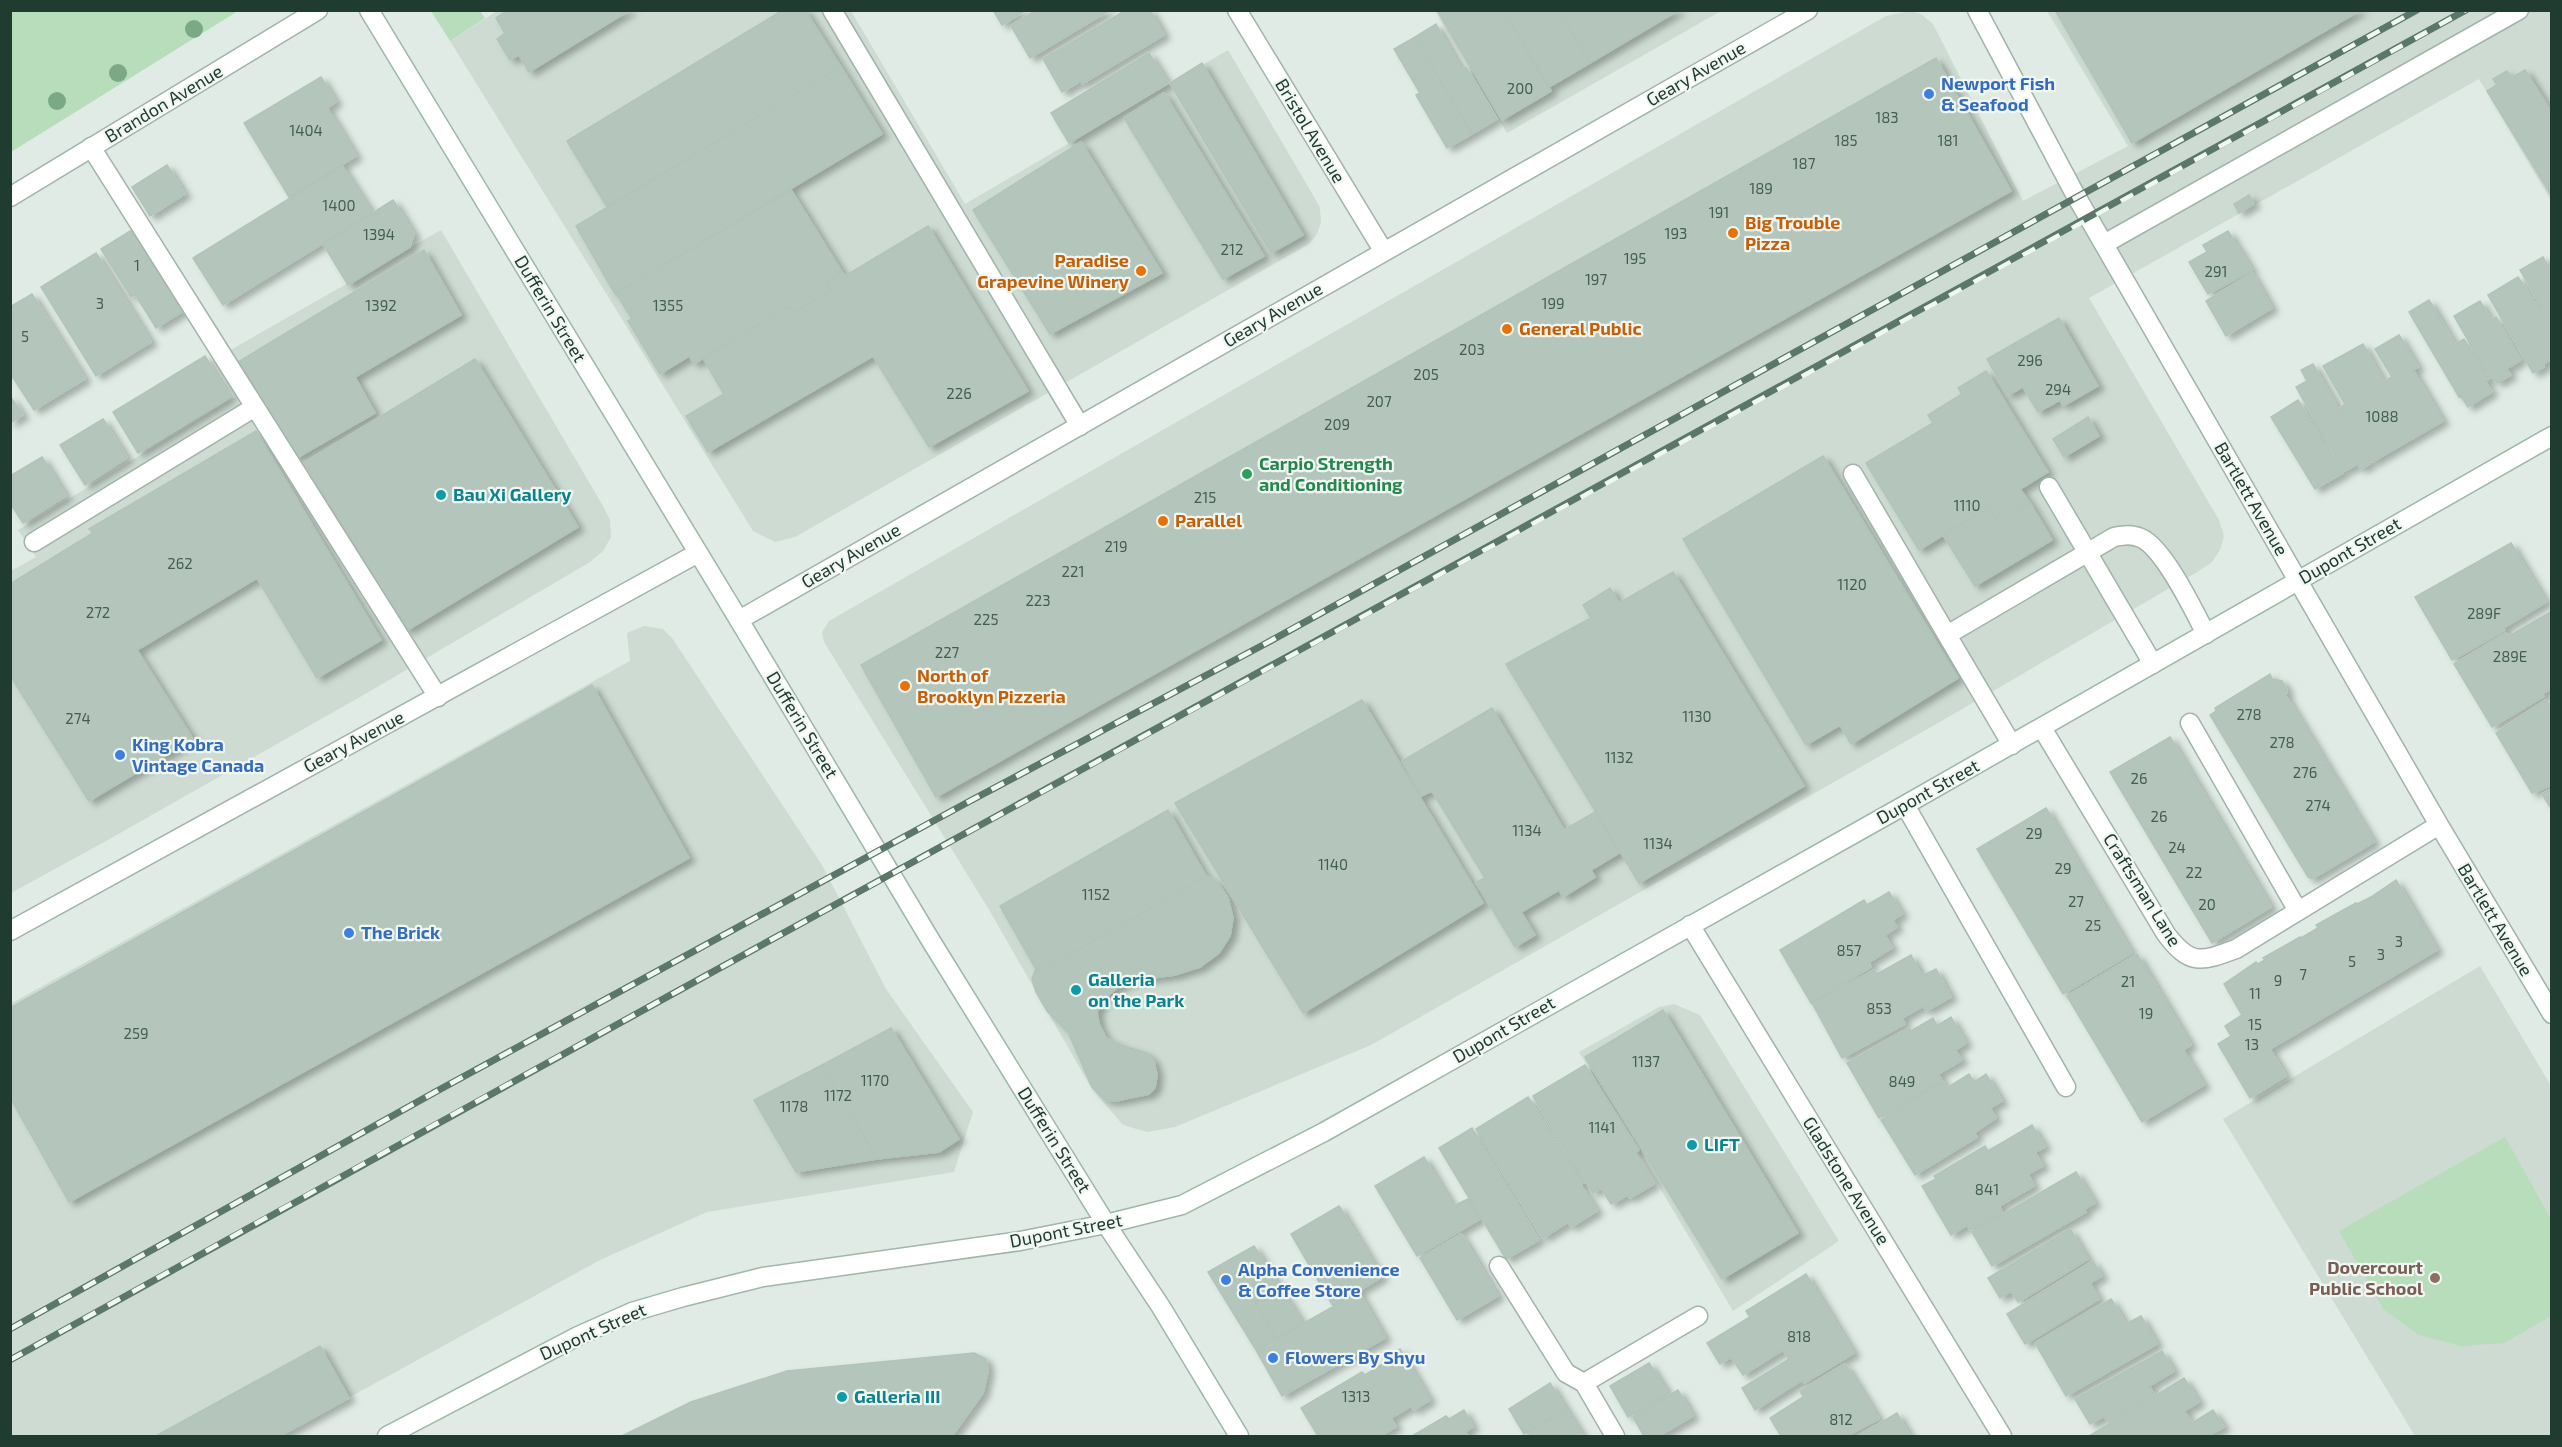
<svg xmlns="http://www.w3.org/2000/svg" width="2562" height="1447" font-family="'Exo 2',sans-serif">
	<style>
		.built { fill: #cddbd2 }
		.green { fill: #b7ddbb }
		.building { fill: #b4c6bc; stroke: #b2c4b9; stroke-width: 1.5; filter: url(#shadow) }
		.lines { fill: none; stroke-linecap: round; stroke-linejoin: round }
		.service-casing { stroke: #a2b3aa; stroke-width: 21 }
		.minor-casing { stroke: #a2b3aa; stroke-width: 21 }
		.secondary-casing { stroke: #9eb7a9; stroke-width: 21 }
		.service { stroke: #fff; stroke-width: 18 }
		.minor { stroke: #fff; stroke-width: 18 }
		.secondary { stroke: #fff; stroke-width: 18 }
		.rail-casing { stroke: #5a776a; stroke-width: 7 }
		.rail { stroke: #f0f7f2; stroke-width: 4.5; stroke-dasharray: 14; stroke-linecap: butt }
		.tree { fill: #7ba986 }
		.shop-dot { fill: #3f7fe0; stroke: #f0f7f2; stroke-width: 2 }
		.food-dot { fill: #e8710a; stroke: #f0f7f2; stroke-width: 2 }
		.leisure-dot { fill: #2e9e5b; stroke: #f0f7f2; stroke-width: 2 }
		.culture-dot { fill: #0f9aa8; stroke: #f0f7f2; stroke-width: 2 }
		.education-dot { fill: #8d6e63; stroke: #f0f7f2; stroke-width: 2 }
		.labels { text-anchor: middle; stroke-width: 4.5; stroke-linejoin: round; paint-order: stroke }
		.number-label { font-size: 15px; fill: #455e52 }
		.street-label { font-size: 18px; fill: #203b2f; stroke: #f0f7f2 }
		.shop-label { font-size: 18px; font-weight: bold; fill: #366cbe; stroke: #f0f7f2; text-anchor: start }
		.food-label { font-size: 18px; font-weight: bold; fill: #c56008; stroke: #f0f7f2; text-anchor: start }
		.leisure-label { font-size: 18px; font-weight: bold; fill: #27864d; stroke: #f0f7f2; text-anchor: start }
		.culture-label { font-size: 18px; font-weight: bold; fill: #0d838f; stroke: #f0f7f2; text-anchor: start }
		.education-label { font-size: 18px; font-weight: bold; fill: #785e54; stroke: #f0f7f2; text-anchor: end }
	</style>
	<defs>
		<filter id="shadow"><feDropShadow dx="6" dy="4" stdDeviation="3" flood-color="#0004"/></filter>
	</defs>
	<rect width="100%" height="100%" fill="#dfebe4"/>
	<path class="built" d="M497,11h354l114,193 263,-154 85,145 7,13 1,14 -4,12 -8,10 -514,293 -20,5 -22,-11 -303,-490z
		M1435,11h286l-214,122z
		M1911,11l10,3 12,10 90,177 105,-55 -81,-135h504v189l-72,-121 -390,219 130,222 5,16 -4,14 -8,12 -13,9 -254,148 -574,326 -196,82 -28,5 -24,-7 -31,-36 -104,-181 -164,-266 -2,-10 7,-11 1057,-605z
		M441,230l162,276 7,14 1,17 -8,14 -13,11 -223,131 -261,148 -95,52v-322l25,-14 -18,-27 217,-133 -22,-37z
		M644,626l19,3 9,9 150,227 64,124 87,123 -19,60 -247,40 -107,48 -321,176h-268l-1,-432 620,-343 -3,-28z
		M2480,966l71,120v350h-136l-192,-317z
		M1674,1004l26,11 139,226 -106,70 -154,-259 80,-45z"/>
	<path class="green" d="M11,10h227v1l-227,141z
		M431,11h49l5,7 -35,23z
		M2505,1137l46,82v97l-47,27 -43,3 -42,-11 -35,-25 -45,-79z"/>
	<path class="building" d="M508,10h122l-101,62 -10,-17 -9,5 -13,-21 8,-6 -9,-15z
		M783,10h22l36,57 -234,140 -40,-66z
		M993,10h33l-24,15z
		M1036,10h74l-80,48 -19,-32z
		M1126,10h24l14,25 -82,49 -1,-3 -19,11 -19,-33z
		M1437,10h66l48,81 -49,29z
		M1503,10h56l31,53 -41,24z
		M1559,10h120l-89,53z
		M2055,10h306l-229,133z
		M1436,24l26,46 4,-3 31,52 -25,15 -57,-97z
		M1415,37l57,97 -25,14 -31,-53 4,-2 -26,-44z
		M1149,53l19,30 -99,60 -18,-30z
		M1936,58l75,133 -1075,606 -75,-132z
		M1202,63l101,172 -32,18 -101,-170z
		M841,67l41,67 -267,160 -39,-68z
		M2525,70l27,43v83l-65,-105 10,-6 -4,-6 14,-8 4,7z
		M321,77l15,25 -9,6 29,48 -67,41 -45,-74z
		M1164,93l100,163 -41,23 -99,-161z
		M1081,142l81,131 -112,61 -77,-124z
		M167,165l18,29 -35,22 -18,-29z
		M342,166l30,47 -149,92 -30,-47z
		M791,190l51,82 -16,10 6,8 -38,23 -5,-7 -95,58 -5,-8 -29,18 -32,-53 4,-2 -16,-26z
		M2249,195l5,9 -15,9 -5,-9z
		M393,200l21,34 -4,13 -62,38 -25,-41z
		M928,226l100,165 -99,56 -56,-91 -165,96 -22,-36 38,-22 -21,-36 86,-52 5,7 38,-23 -6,-8 16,-10 3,4z
		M135,228l48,83 -27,17 -21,-34 -4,3 -30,-48z
		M2228,231l24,39 -44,24 -19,-32 18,-10 -4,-7z
		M424,250l37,65 -106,62 20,36 -80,46 -57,-97z
		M96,253l55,89 -55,34 -55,-89z
		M2543,257l9,16v52l-32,-55z
		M2252,273l20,35 -46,28 -20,-35z
		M2518,277l34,51v31l-9,5 1,3 -11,6 -45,-78z
		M32,294l53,85 -51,31 -24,-37v-66z
		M2429,300l26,44 9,-5 24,41 -3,1 7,11 -24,15 -7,-11 -2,1 -50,-85z
		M2480,301l11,19 5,-3 25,43 -15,9 5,6 -14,8 -4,-6 -3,1 -36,-62z
		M2059,318l39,68 -35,20 -3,-6 -22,12 -15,-25 -15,8 -21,-36z
		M2399,335l19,32 -5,3 30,51 -71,41 -32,-54 5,-4 -22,-38 40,-22 21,38 8,-5 -17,-28z
		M205,356l25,41 -92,56 -25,-41z
		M475,359l103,168 -172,104 -102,-168z
		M2313,364l57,100 -10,5 -2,-5 -14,7 -48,-84 11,-6 -6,-11z
		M1986,371l62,101 -28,17 10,14 -32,19 -9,-15 -70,43 -53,-87 67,-40 -5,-8 34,-21 -4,-6z
		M10,396l13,19 -13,8z
		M2298,400l45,73 -28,16 -44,-72z
		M2088,417l11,19 -35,21 -11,-18z
		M103,419l24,39 -42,27 -25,-40z
		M256,431l125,209 -64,38 -60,-100 -120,72 56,89 -104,62 -79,-126v-91l83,-51 -4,-4z
		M1823,456l135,222 -107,66 -11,-19 -34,20 -123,-206z
		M42,457l24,39 -43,27 -13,-20v-27z
		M2030,503l22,37 -77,46 -32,-51 46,-28 9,15z
		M2511,543l35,59 -43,26 2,2 -53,30 -37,-63z
		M1673,572l131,214 -165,97 -133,-219 85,-46 -8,-13 27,-17 9,15z
		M2552,611v77l-10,6 2,2 -52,31 -38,-63 52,-31 3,3z
		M2270,674l2,5 10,2 5,9 -1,6 88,146 -62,37 -4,-2 -98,-162 6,-4 -1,-3z
		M592,685l97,173 -620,344 -59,-105v-89z
		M1362,700l121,203 -180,110 -128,-210z
		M2546,700l3,4 3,-1v82l-20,8 -36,-60z
		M1492,708l72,122 31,-18 24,41 -28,17 4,7 -32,20 -4,-7 -38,22 14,23 -20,12 -39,-65 9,-4 -53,-87 -11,5 -19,-35z
		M2170,737l101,170 -59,36 -102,-171z
		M2552,789v21l-10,-16z
		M2046,808l86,145 -69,41 -86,-145z
		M1168,810l38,66 -168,97 -38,-67z
		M1206,876l11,6 11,16 5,20 -3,18 -11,17 -19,14 -25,8 -44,6 -13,6 -16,14 -5,11 2,12 7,14 15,7 25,8 8,8 3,14 -2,13 -6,6 -33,7 -11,-1 -13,-13 -24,-55 -21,-21 -11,-19 -4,-13 4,-11 2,5z
		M2396,880l41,70 -167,99 16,27 -36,22 -32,-54 13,-8 -6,-10 17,-11 -18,-31 32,-22 2,2 7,-4 -2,-2 37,-21 1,1 17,-10 -2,-3 40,-22 1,1 14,-7z
		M1889,892l13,22 -9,6 4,7 -12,8 7,13 -23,14 2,5 -60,36 -31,-53 84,-50 3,5z
		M2137,954l54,91 -8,5 21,35 -62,37 -75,-126z
		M1911,955l11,21 14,-7 15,28 -25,14 -3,-5 -21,12 3,6 -63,34 -30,-55 62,-33 3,4z
		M1663,1010l135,223 -76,46 -137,-222z
		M1951,1017l15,26 -11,7 7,10 -24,14 4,7 -63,37 -32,-55 62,-35 2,3 22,-13 4,8z
		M891,1028l68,111 -20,13 -62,7 -55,-94z
		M822,1065l55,94 -81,13 -42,-72z
		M1585,1065l54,85 -4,2 19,32 -24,14 -2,-3 -17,9 -10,-16 -8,5 -7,-11 -2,1 -51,-87z
		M1969,1074l5,8 12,-8 16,27 -12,7 6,10 -22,15 3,4 -62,38 -34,-55 62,-39 4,7z
		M1528,1097l55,86 -2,2 16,26 -26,16 -3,-5 -25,16 -67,-109z
		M2032,1125l13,22 -10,5 8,14 -15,8 6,12 -35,20 3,6 -32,18 -3,-5 -16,10 -29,-49 14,-7 -2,-3 51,-30 3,5z
		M1472,1128l67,112 -33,19 -67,-111z
		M1424,1157l29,49 15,-7 12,20 -63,37 -42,-70z
		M2076,1172l19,31 -11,6 2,3 -94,54 -20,-34z
		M1339,1206l43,71 -49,29 -42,-72z
		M2070,1229l18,30 -70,43 -7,-11 -11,7 -12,-20z
		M1461,1234l37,62 -41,24 -37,-62z
		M1254,1246l49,78 -26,15 -48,-79z
		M1229,1260l48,79 -21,11 -48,-78z
		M2093,1261l9,15 -12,7 9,16 -74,45 -18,-30z
		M1806,1274l48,79 -50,30 -2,-3 -47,30 -13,-22 47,-29 -6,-9 -40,25 -12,-18 -11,7 -13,-21 43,-26 -4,-6z
		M1359,1292l26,46 -103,58 -26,-46z
		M2111,1299l15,25 15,-8 16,28 -91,52 -31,-53z
		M320,1346l29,52 -69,38h-124z
		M1400,1349l30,51 -16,10 -3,-4 -20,12 5,9 -16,9h-62l-17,-28 61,-36 3,3 21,-13 -2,-4z
		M2162,1351l12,20 -25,15 5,8 -46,28 -4,-6 -14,8 -15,-25z
		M974,1353l12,6 2,12 -5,22 -31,43h-330l69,-34 96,-31z
		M1649,1363l19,30 -40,24 -18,-31z
		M1845,1364l34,55 -33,17h-65l-11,-18 33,-21 -3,-6z
		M2184,1378l15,24 -15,9 8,12 21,-13 11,17 -16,9h-119z
		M1550,1383l16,26 -42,25 -15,-25z
		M1678,1390l15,26 -34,20h-15l-11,-19z
		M1566,1409l17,27h-52l-3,-4z
		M1464,1410l9,17 -8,5 3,4h-56l34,-20 3,3z
		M1897,1413l13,23h-52z"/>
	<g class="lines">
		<g class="service-casing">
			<path id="service" d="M832,10l248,416
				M91,147l347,550
				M2104,244l415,-234
				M1853,474l94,161
				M2049,487l104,177
				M34,542l221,-135
				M2190,723l108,188
				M2012,745l-65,-110 167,-98c10,-2 18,-3 27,1 23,10 53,73 65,96
				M1905,805l161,282
				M1499,1266l67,107 18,10
				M1615,1436l-31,-53 114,-67"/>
		</g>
		<g class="minor-casing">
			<path id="minor" d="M1237,10l147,242
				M1977,10l99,186 363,629 113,189
				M10,197l308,-187
				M739,620l1069,-610
				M2042,728l124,206c24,32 35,28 70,15l203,-124
				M1690,925l312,511
				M10,931l688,-378"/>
		</g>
		<g class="secondary-casing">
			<path id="secondary" d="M369,10l370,610 192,321 175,283 55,83 78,129
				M387,1436l191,-100 54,-24 51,-15 80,-20 257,-36 86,-17 76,-19 142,-73 581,-327 647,-369"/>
		</g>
		<use href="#service" class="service"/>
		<use href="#minor" class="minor"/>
		<use href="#secondary" class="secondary"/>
		<g class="rail-casing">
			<path id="rail" d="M10,1329l427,-238 533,-290 293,-156 1154,-635
				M10,1360c816,-455 1640,-896 2456,-1350"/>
		</g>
		<use href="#rail" class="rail"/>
	</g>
	<g class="tree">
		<circle cx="194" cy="29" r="9"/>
		<circle cx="118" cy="73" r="9"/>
		<circle cx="57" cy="101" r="9"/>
	</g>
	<g class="shop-dot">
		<circle cx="1929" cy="94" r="6"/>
		<circle cx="120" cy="755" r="6"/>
		<circle cx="349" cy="933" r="6"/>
		<circle cx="1226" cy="1280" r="6"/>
		<circle cx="1273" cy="1358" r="6"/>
	</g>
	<g class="food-dot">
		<circle cx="1733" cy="233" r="6"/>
		<circle cx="1141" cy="271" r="6"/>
		<circle cx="1507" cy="329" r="6"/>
		<circle cx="1163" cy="521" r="6"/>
		<circle cx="905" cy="686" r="6"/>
	</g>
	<circle class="leisure-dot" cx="1247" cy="474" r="6"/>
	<g class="culture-dot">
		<circle cx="441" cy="495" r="6"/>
		<circle cx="1076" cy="990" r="6"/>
		<circle cx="1692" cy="1145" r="6"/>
		<circle cx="842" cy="1397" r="6"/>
	</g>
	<circle class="education-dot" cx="2435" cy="1278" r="6"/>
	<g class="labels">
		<g class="number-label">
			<text x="1520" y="94">200</text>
			<text x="1887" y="123">183</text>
			<text x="306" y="136">1404</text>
			<text x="1846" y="146">185</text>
			<text x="1948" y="146">181</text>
			<text x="1804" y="169">187</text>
			<text x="1761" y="194">189</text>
			<text x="339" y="211">1400</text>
			<text x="1719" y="218">191</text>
			<text x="1676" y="239">193</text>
			<text x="379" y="240">1394</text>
			<text x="1232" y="255">212</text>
			<text x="1635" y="264">195</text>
			<text x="137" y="271">1</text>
			<text x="2216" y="277">291</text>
			<text x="1596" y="285">197</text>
			<text x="100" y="309">3</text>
			<text x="1553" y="309">199</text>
			<text x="381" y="311">1392</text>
			<text x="668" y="311">1355</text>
			<text x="25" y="342">5</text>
			<text x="1472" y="355">203</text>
			<text x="2030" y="366">296</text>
			<text x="1426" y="380">205</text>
			<text x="2058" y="395">294</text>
			<text x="959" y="399">226</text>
			<text x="1379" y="407">207</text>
			<text x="2382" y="422">1088</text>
			<text x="1337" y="430">209</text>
			<text x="1205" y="503">215</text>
			<text x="1967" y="511">1110</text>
			<text x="1116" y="552">219</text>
			<text x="180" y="569">262</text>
			<text x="1073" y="577">221</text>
			<text x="1852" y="590">1120</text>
			<text x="1038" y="606">223</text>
			<text x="98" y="618">272</text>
			<text x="2484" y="619">289F</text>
			<text x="986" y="625">225</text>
			<text x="947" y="658">227</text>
			<text x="2510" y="662">289E</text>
			<text x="2249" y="720">278</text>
			<text x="1697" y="722">1130</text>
			<text x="78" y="724">274</text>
			<text x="2282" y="748">278</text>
			<text x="1619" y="763">1132</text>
			<text x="2305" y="778">276</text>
			<text x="2139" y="784">26</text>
			<text x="2318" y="811">274</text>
			<text x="2159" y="822">26</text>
			<text x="1527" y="836">1134</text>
			<text x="2034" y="839">29</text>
			<text x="1658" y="849">1134</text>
			<text x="2177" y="853">24</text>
			<text x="1333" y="870">1140</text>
			<text x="2063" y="874">29</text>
			<text x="2194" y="878">22</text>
			<text x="1096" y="900">1152</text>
			<text x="2076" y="907">27</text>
			<text x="2207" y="910">20</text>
			<text x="2093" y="931">25</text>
			<text x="2399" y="947">3</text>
			<text x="1849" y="956">857</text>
			<text x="2381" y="960">3</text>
			<text x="2352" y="967">5</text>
			<text x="2303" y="980">7</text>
			<text x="2278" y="986">9</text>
			<text x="2128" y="987">21</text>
			<text x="2255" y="999">11</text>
			<text x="1879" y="1014">853</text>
			<text x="2146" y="1019">19</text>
			<text x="2255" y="1030">15</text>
			<text x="136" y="1039">259</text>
			<text x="2252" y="1050">13</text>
			<text x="1646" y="1067">1137</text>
			<text x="875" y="1086">1170</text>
			<text x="1902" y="1087">849</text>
			<text x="838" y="1101">1172</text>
			<text x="794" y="1112">1178</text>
			<text x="1602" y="1133">1141</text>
			<text x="1987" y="1195">841</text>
			<text x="1799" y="1342">818</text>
			<text x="1356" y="1402">1313</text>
			<text x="1841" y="1425">812</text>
		</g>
		<g class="street-label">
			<text transform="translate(1696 74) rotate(-30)" y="6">Geary Avenue</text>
			<text transform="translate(164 104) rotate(-31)" y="6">Brandon Avenue</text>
			<text transform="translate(1310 131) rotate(59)" y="6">Bristol Avenue</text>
			<text transform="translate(550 309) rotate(59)" y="6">Dufferin Street</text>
			<text transform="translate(1273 315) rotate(-30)" y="6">Geary Avenue</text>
			<text transform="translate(2251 499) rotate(60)" y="6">Bartlett Avenue</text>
			<text transform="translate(2350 551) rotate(-30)" y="6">Dupont Street</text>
			<text transform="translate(851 556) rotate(-30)" y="6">Geary Avenue</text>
			<text transform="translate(802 725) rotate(59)" y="6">Dufferin Street</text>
			<text transform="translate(354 742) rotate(-28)" y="6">Geary Avenue</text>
			<text transform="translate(1928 792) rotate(-29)" y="6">Dupont Street</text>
			<text transform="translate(2142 890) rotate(58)" y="6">Craftsman Lane</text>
			<text transform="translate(2495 920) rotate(59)" y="6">Bartlett Avenue</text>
			<text transform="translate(1504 1030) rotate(-30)" y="6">Dupont Street</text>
			<text transform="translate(1054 1140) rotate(58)" y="6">Dufferin Street</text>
			<text transform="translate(1846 1181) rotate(58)" y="6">Gladstone Avenue</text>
			<text transform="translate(1066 1231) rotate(-11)" y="6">Dupont Street</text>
			<text transform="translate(593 1332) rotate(-24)" y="6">Dupont Street</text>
		</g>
		<g class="shop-label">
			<text x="1941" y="90">Newport Fish<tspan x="1941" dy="21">&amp; Seafood</tspan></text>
			<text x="132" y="751">King Kobra<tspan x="132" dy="21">Vintage Canada</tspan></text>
			<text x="361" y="939">The Brick</text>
			<text x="1238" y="1276">Alpha Convenience<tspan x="1238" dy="21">&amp; Coffee Store</tspan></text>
			<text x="1285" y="1364">Flowers By Shyu</text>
		</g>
		<g class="food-label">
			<text x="1745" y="229">Big Trouble<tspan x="1745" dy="21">Pizza</tspan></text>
			<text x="1129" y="267" text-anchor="end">Paradise<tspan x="1129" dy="21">Grapevine Winery</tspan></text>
			<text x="1519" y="335">General Public</text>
			<text x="1175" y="527">Parallel</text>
			<text x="917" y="682">North of<tspan x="917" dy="21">Brooklyn Pizzeria</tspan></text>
		</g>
		<g class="leisure-label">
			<text x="1259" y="470">Carpio Strength<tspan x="1259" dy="21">and Conditioning</tspan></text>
		</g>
		<g class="culture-label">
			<text x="453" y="501">Bau Xi Gallery</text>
			<text x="1088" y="986">Galleria<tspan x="1088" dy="21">on the Park</tspan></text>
			<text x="1704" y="1151">LIFT</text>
			<text x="854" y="1403">Galleria III</text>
		</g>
		<g class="education-label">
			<text x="2423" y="1274">Dovercourt<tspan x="2423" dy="21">Public School</tspan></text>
		</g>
	</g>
	<rect width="2562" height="1447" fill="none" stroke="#203b2f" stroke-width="24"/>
</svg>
